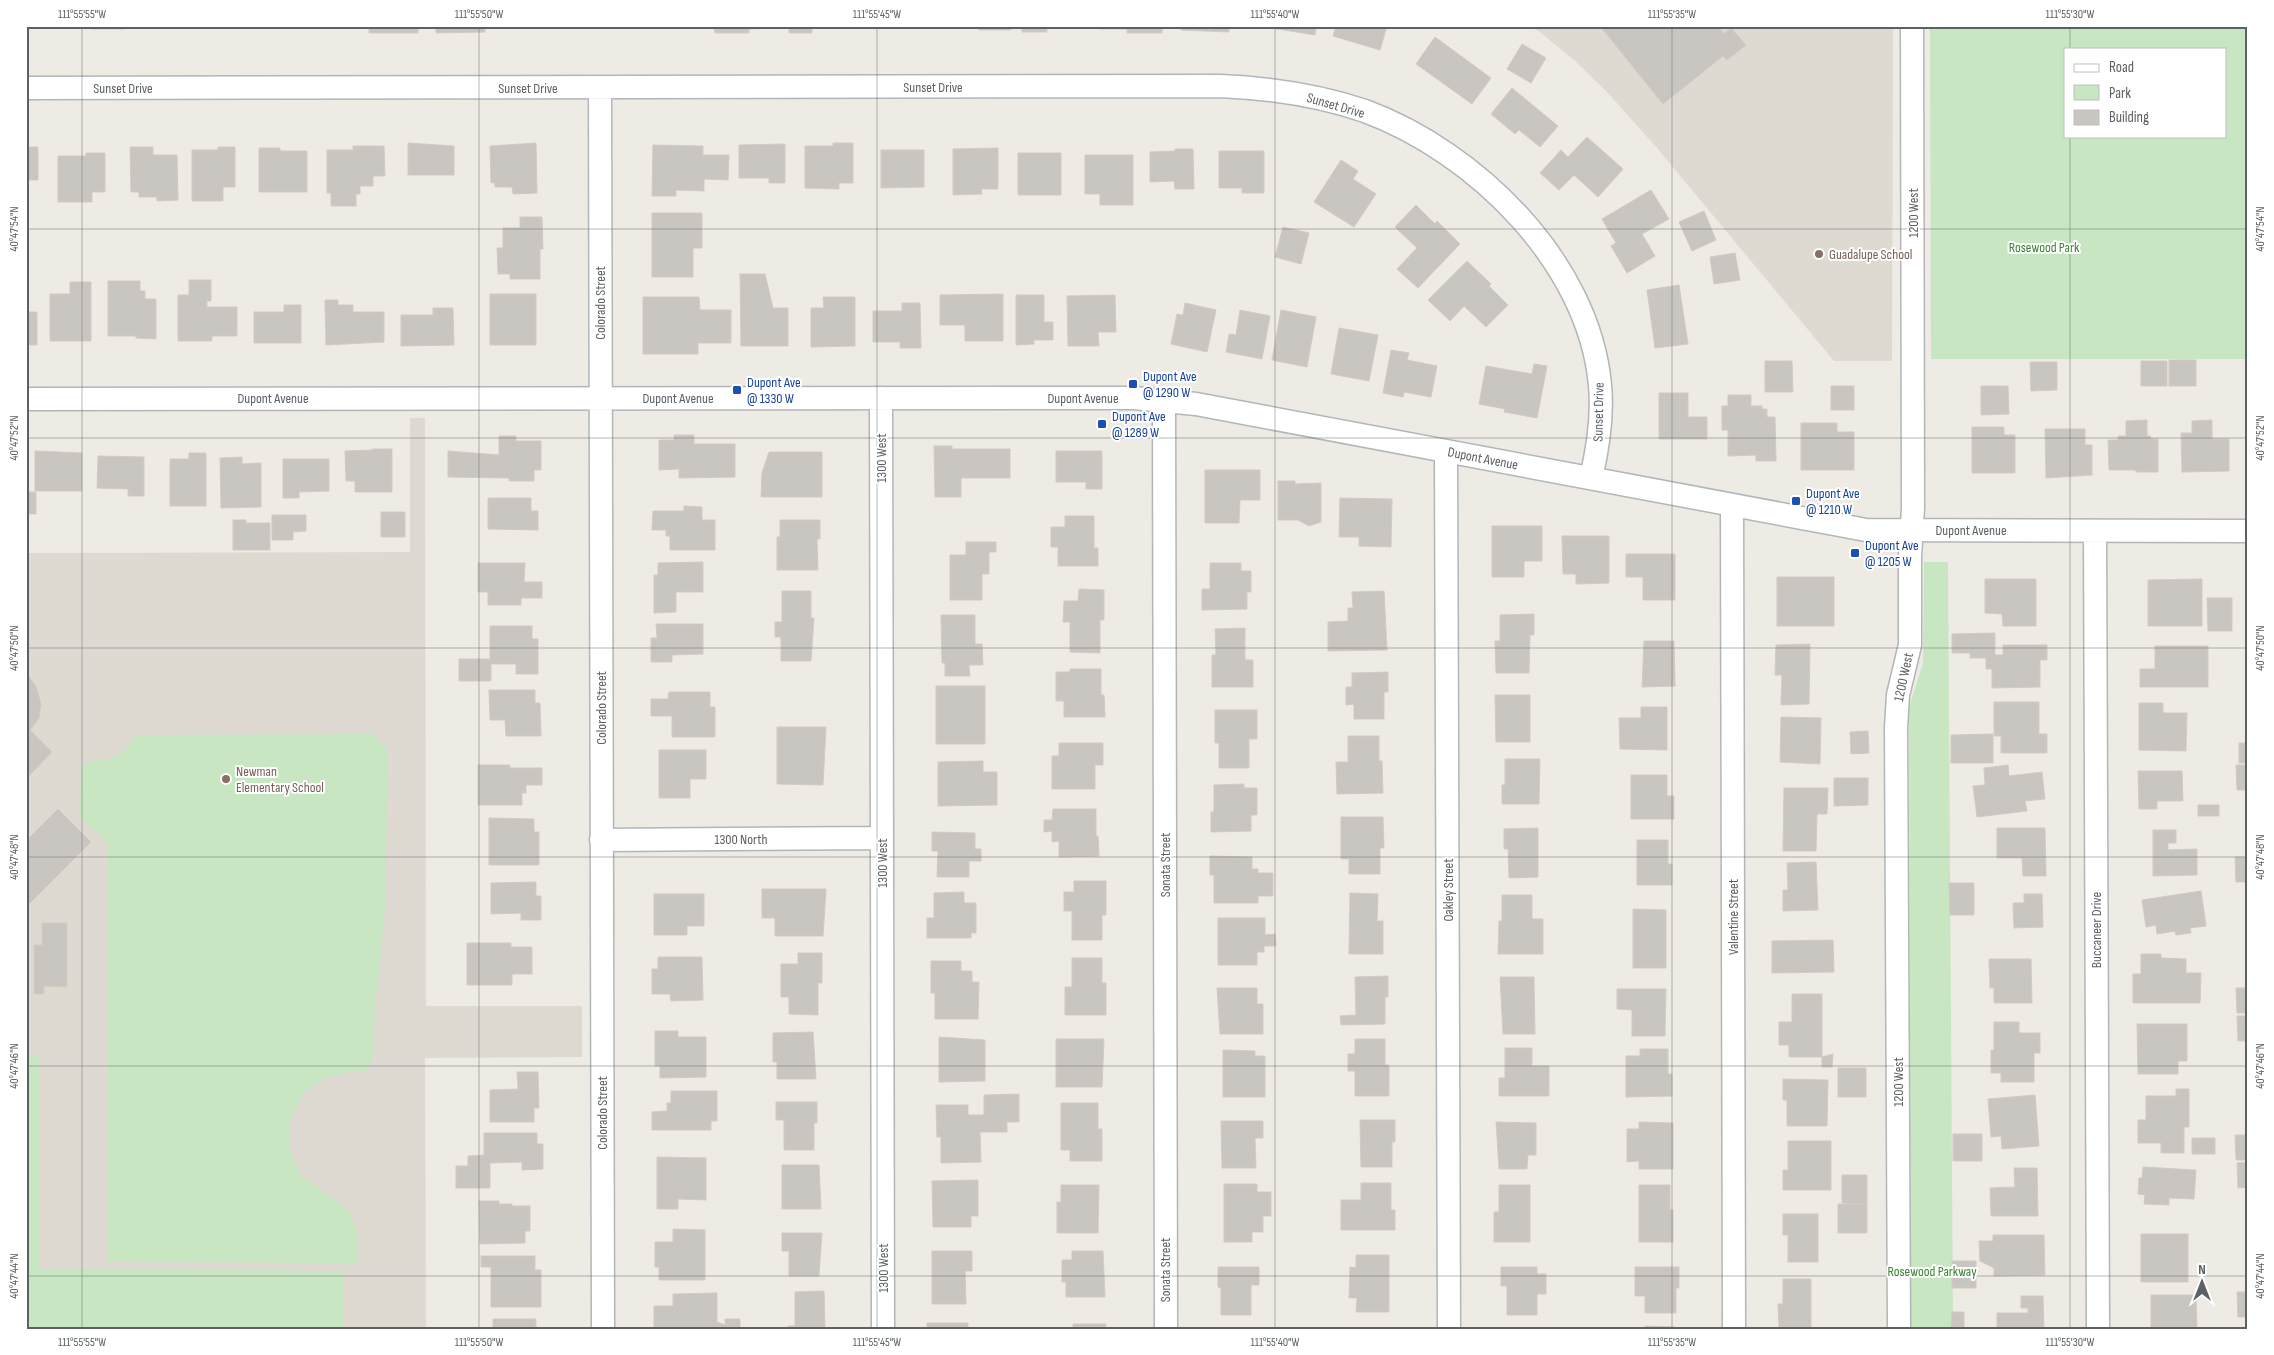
<svg xmlns="http://www.w3.org/2000/svg" width="2274" height="1355" viewBox="0 0 2274 1355" font-family="'Sofia Sans Condensed',sans-serif">
<style>
.education{fill:#dedad2}
.green{fill:#c7e6c1;fill-rule:evenodd}
.building{fill:#c9c5c0;stroke:#d3cbc2}
.lines{fill:none;stroke-linecap:round;stroke-linejoin:round}
.minor-casing{stroke:#b2b6b9;stroke-width:25}
.minor{stroke:#fff;stroke-width:22}
.ticks{fill:none;stroke:#5c6164;stroke-width:1;stroke-opacity:0.45}
.education-dot{fill:#8d6e63;stroke:#fff;stroke-width:2}
.transit-dot{fill:#1a4fb4;stroke:#fff;stroke-width:2}
.labels{text-anchor:middle;stroke-width:4;stroke-linejoin:round;paint-order:stroke}
.street-label{font-size:14px;fill:#5c6164;stroke:#fff}
.park-label{font-size:14px;fill:#3e8235;stroke:#fff}
.education-label{font-size:14px;fill:#785e54;stroke:#fff;text-anchor:start}
.transit-label{font-size:14px;fill:#164399;stroke:#fff;text-anchor:start}
.neatline{fill:none;stroke:#5c6164;stroke-width:2}
.ticks-label{font-size:12px;text-anchor:middle;fill:#5c6164}
</style>
<rect width="100%" height="100%" fill="#eeeae4"/>
<path class="education" d="M1530,26H1893L1892,361H1834L1657,148L1607,92L1574,60L1541,33Z
M410,418H425L426,1006H582V1057L425,1058L426,1329H26V553L410,552Z"/>
<path class="green" d="M1930,26H2248V359H1931ZM2065,49H2225V136H2065Z
M1924,562H1948L1953,1329H1911L1909,708L1923,663Z
M373,734L388,750L385,910L375,1006L373,1054L369,1068L361,1072H349L324,1078L304,1092L290,1120V1150L300,1174L348,1210L357,1231L358,1263L107,1262V842L80,817L81,768C97,755 100,764 114,757C123,753 130,742 136,735Z
M26,1056H39V1269L343,1271V1329H26Z"/>
<path class="building" d="M92,26H123V29H92Z
M369,26H418V33H369Z
M436,26H485V32L436,33Z
M645,26H694V28H645Z
M714,26H775V28L749,29V33H715Z
M789,26H812V33H789Z
M978,26H1011V30H979Z
M1022,26H1047V32H1022Z
M1100,26H1162V33H1127V29H1100Z
M1181,26H1229V32L1181,30Z
M1259,26H1316L1315,35Z
M1336,26H1387L1380,50L1333,36Z
M1600,26H1718L1724,34L1731,28L1746,45L1727,60L1723,56L1663,104Z
M1435,37L1491,78L1472,104L1416,64Z
M1522,44L1546,58L1531,83L1507,69Z
M1512,88L1558,126L1540,147L1519,130L1515,134L1491,114Z
M1587,137L1623,169L1598,197L1574,175L1559,190L1540,173L1561,150L1568,157Z
M408,143L454,146V175H408Z
M536,143L537,193L513,194L512,187H495V183H491L490,146Z
M833,143H853V183H839V189L805,188V146H833Z
M785,144V183H769V178H739V145Z
M653,145L703,146V155H729L728,180L704,179V191L676,190V196H652Z
M353,146H384L385,176H373V186H360V194H356V206H331V193H327V150H353Z
M26,147H38V180H26Z
M130,147H153V155H177L178,200L157,201V197H139V192H131Z
M218,147H235V187H223V201H192V150H218Z
M259,148H280V151H307V192H259Z
M998,148V189H981L982,194L953,195V149Z
M1175,149H1193L1194,189H1175L1174,181L1150,182V152L1175,151Z
M881,150H924V187L881,188Z
M1219,151H1264V193H1242V188H1219Z
M86,153H105V192H92V202H58V156H86Z
M1018,153H1061V195H1018Z
M1085,155H1133V205H1100V194H1085Z
M1341,160L1358,171L1353,179L1376,194L1354,227L1314,202Z
M1651,190L1669,219L1642,234L1655,256L1627,273L1611,246L1616,243L1602,219Z
M1416,205L1435,224L1437,221L1460,244L1418,288L1397,269L1417,248L1395,227Z
M1704,211L1716,240L1692,251L1679,222Z
M652,213H702V248H693V277H652Z
M520,217H542L543,249H540V279H510V274H498L497,248H503V228H520Z
M1283,227L1309,233L1301,264L1275,257Z
M1735,253L1740,280L1714,284L1710,257Z
M1467,261L1491,284L1489,286L1508,305L1486,327L1464,306L1450,321L1428,300Z
M740,274H765L773,308H788V346H741Z
M189,280H211V301H207V307H237V336H212V341H178V295H189Z
M108,281H140V291H145V299H156V339L136,338V336H108Z
M70,282H91V341H50V294H70Z
M1679,285L1688,344L1655,348L1647,290Z
M490,294H536V345H490Z
M1003,294V341H965V325H940V295Z
M1016,295H1044V322H1053V340H1034V344L1016,345Z
M1115,295L1116,332H1098L1099,346H1068L1067,296Z
M643,297H699L700,310H731V343H698V354H643Z
M823,297H855V346L811,347V308H824Z
M325,300H338V305H353V312H384V342L326,345Z
M902,303H920L921,348H900V342H873V311H902Z
M1185,303L1216,310L1207,352L1171,344L1177,314L1183,315Z
M284,305H301V343H254V312H284Z
M433,308H453L454,345L401,346V315H433Z
M1240,310L1270,316L1262,359L1226,352L1229,334L1236,335Z
M1281,310L1316,317L1307,367L1272,360Z
M26,312H37V345H26Z
M1339,328L1378,335L1369,381L1331,374Z
M1391,350L1409,353L1407,360L1437,366L1431,397L1404,392L1403,397L1383,393Z
M2169,360H2196V386H2169Z
M1765,361H1792L1793,392H1765Z
M2141,361H2167V386H2141Z
M2030,362H2057V390L2031,391Z
M1534,364L1547,366L1537,418L1504,412L1505,409L1479,404L1486,366L1532,374Z
M1831,386H1854V410H1831Z
M1981,386H2008L2009,414L1981,415Z
M1659,393H1688V417H1707V439H1659Z
M1728,395H1751V406H1762V409H1767V417H1775L1776,461H1756V455L1728,456V430H1722V406H1728Z
M2147,420V436H2150L2151,439H2158V472H2136V470H2109L2108,440H2118V436H2126V421Z
M2212,420V439H2229V471L2182,472L2181,433H2192V421Z
M1801,423H1837V432H1854V470H1801Z
M1972,427H2004V435H2015V473H1972Z
M2045,429H2085V445H2092V475L2046,478Z
M674,435H694V444H735V477L679,478V469L659,470V440H674Z
M499,436H516V441H541V470H534V481H509V478L448,477V451L499,455Z
M934,446H952V449H1010V478H961V497H935Z
M372,449H392V492H355V481H346L345,451L372,450Z
M35,451L82,453V491H35Z
M1056,451H1102V489H1086V482H1056Z
M769,452H822V497H761L762,473Z
M189,453H206V506H170V459H189Z
M98,456L144,457V496H128V489L97,488Z
M242,457V464L261,463V507L221,508L220,458Z
M283,459H329V491L299,492V498H283Z
M1205,470H1260V500H1240L1239,523H1205Z
M1278,481H1295V484L1321,483V522L1309,526L1298,520H1278Z
M26,492H36V514H26Z
M488,498H531V511H538V530L488,529Z
M1340,498L1392,499L1391,547L1359,546V537H1339Z
M684,506L702,507V520H715V550H670V536H666V530H652L653,511H684Z
M381,512H405V537H381Z
M272,515H306V531L293,532V540H272Z
M1065,516H1094V548H1098V566H1058V547H1051V527H1065Z
M233,520H246V523H270V550H233Z
M780,520H820V539H817L818,570H777V537H780Z
M1492,526H1542V561H1524V577H1492Z
M1562,536H1609V583L1576,584V574H1563Z
M966,542H996V552H989V574H982V600H950V555H966Z
M1626,554H1675V600H1643V577H1626Z
M703,562V592H676V612L654,613V575H658V563Z
M478,563H525L524,582H542V598H521V605H488V592H478Z
M1210,563H1241V571H1251V592H1247V609L1202,610V589H1210Z
M1777,577H1834V626H1777Z
M1985,579H2036V626H2003L2002,614L1985,613Z
M2202,579V626H2148V580Z
M1079,589L1104,590V620H1100V653L1070,652V622H1063L1064,601H1078Z
M782,591H811V618H814L811,661H781V637H775V622H782Z
M1384,591L1387,650L1328,651V622L1348,621V608H1353L1352,592Z
M2207,598H2232V631H2208Z
M1534,614V635H1530L1529,673H1496L1495,641H1500V615Z
M941,615H975V644H982L983,665H969L970,676H945V663H942Z
M656,624H703V654L672,655V662H651V638H657Z
M490,626H532V639H538V674H516V664H491V681H459V659H490Z
M1245,628V660H1253V687H1212V655H1216L1215,629Z
M1995,633V655H2003V645H2047V660H2040V687L1992,688V669H1986V658H1970V653H1952V634Z
M1644,641H1674L1675,686L1642,687Z
M1810,644L1809,704L1781,705L1782,675H1775L1776,645Z
M2155,646H2208V687H2140V669H2155Z
M1070,669H1101V695H1104L1105,717H1064V701H1056V672H1070Z
M1388,672V692H1384V719H1354V704L1346,705V687H1352V673Z
M26,673L36,686L41,704L39,718L30,730L52,752L26,779Z
M936,686H985V744H936Z
M489,690H535V703H540L541,736H506L505,720H490Z
M669,692H710V707H715V737H672V716H651V699H668Z
M1495,695H1530V742H1496Z
M1994,702H2039V734H2047V753H2001V736H1994Z
M2139,703H2163V713H2187L2186,751L2139,750Z
M1641,707H1667V750L1620,749L1619,718H1641Z
M1215,710H1257V739H1249V768H1219V743H1215Z
M1781,717L1821,718L1820,764L1780,762Z
M777,727H826L823,785L777,784Z
M1868,731L1869,753L1851,754L1850,732Z
M1993,734V763H1951V735Z
M1348,736H1379V761H1382L1383,793L1337,794L1336,762H1348Z
M1059,743H1103V765H1095V789H1052V756H1059Z
M2239,743H2248V763H2239Z
M659,750H706V779H690V798H659Z
M1505,759H1540L1539,804H1502V785H1505Z
M983,761V772H997V805L938,806V762Z
M478,765H510V768H542V785H526V793H522V805H478Z
M2008,765L2009,776L2042,772L2045,799L2025,801L2027,811L1977,817L1973,786L1985,785L1984,768Z
M2236,765H2248V790H2237Z
M2138,771H2182L2183,801H2157V809H2139Z
M1631,775H1667V796H1674V819H1631Z
M1834,778H1868V805L1834,806Z
M1244,784V788H1257V815H1251V831L1211,832V812H1214V785Z
M1784,788H1828L1827,814H1817L1816,851H1783Z
M2198,805H2219V816H2198Z
M58,809L91,842L26,907V841Z
M1053,809H1096V836H1098L1099,856L1059,857V841L1052,842V831L1044,832V820H1052Z
M1341,817H1383L1384,848H1380V874H1349V859H1341Z
M489,818L534,819V832H539V865H489Z
M1538,828V877L1509,878L1508,849H1504V829Z
M1997,828H2045L2046,876H2023L2022,858H1997Z
M2153,830H2176V843H2168V850L2197,849V875L2153,876Z
M932,832L975,833V849H981V861H969V877H937L938,851H932Z
M1637,840H1668V864H1672V885H1637Z
M1210,856L1252,857V869H1258V873H1273V896H1258V903H1214V875H1210Z
M2235,857H2248V882H2236Z
M1816,862L1818,910L1783,911V890H1788L1787,863Z
M1074,881H1106V915H1102V940H1072V911H1064V892H1074Z
M536,882V896H541V920H521V913L491,914V883Z
M1949,883H1974V915H1950Z
M762,889H826L823,936H775V918H762Z
M2201,891L2206,926L2190,928L2191,933L2176,935L2175,931L2157,934L2156,925L2146,927L2142,900Z
M964,892V903H976V933H971V938H927V918H934V893Z
M1350,893L1378,894L1377,921H1383V954H1349Z
M654,894H704V926H687V935H654Z
M2024,894H2042L2043,927L2014,928L2013,903H2024Z
M1502,895H1532V919H1543V954H1498L1499,921H1502Z
M1633,909L1666,910V968H1633Z
M1218,918H1265V935L1275,934L1276,946H1264V952H1257V965H1218Z
M42,923H67V987L44,986V994H34V945H42Z
M1833,940L1834,972L1772,973V941Z
M467,943H511V947H532V974H512V985H467Z
M798,953H822V983H818V1015L789,1014V997H781V964H798Z
M2141,954H2161V958L2186,959V973H2201L2200,1003H2133V974H2141Z
M658,957H702L703,1000L671,1001L670,994H652V969H658Z
M1072,958H1102V983H1106V1015H1065V987H1072Z
M1989,959H2031L2032,1003H1994V988H1990Z
M931,961H961V971H972V982H979L978,1019H935V993H931Z
M1388,976V997H1385V1024L1341,1025L1340,1016L1356,1015L1355,977Z
M1500,977H1534L1535,1034H1503Z
M1217,988H1257V1004H1263V1034H1220Z
M2236,988H2248V1013H2237Z
M1617,989H1666L1665,1036H1632V1010L1617,1009Z
M1792,994H1822V1057H1789V1045H1779V1022H1792Z
M2237,1016H2248V1041H2238Z
M1994,1022H2019V1033H2040V1053H2034V1082H2001V1073H1991V1050H1994Z
M2137,1024H2187V1061H2178V1074H2138Z
M655,1031H678V1037H706V1077L660,1078V1066H655Z
M813,1032L816,1079H777V1062H773V1033Z
M939,1037L985,1040V1081L939,1082Z
M1056,1039H1104L1102,1087H1056Z
M1355,1039H1385V1065H1389V1096H1355V1071H1348V1054H1355Z
M1505,1048H1532V1066H1549V1096H1499V1078H1505Z
M1640,1049H1668V1074H1672V1096L1626,1097V1056H1640Z
M1223,1050L1255,1051V1056H1265V1097H1223Z
M1833,1054L1832,1067H1822V1057Z
M1838,1068H1866V1097H1838Z
M517,1072H538L539,1108H534V1122H490V1090L518,1089Z
M1783,1079L1828,1080L1827,1126H1787V1100H1783Z
M2176,1089H2189V1127H2184V1153H2161V1143H2138V1120H2146V1096H2176Z
M671,1091H717V1121H711V1130H652V1112L667,1111V1103H671Z
M1019,1094V1122H1007V1132H980L981,1162L941,1163V1137H937L936,1105H968V1115H984V1095Z
M2035,1095L2039,1146L2002,1149L2001,1136L1991,1137L1988,1099Z
M776,1102H817V1123H814V1150H784V1120H776Z
M1061,1103H1098V1129H1102V1161H1070V1150H1061Z
M1360,1120H1395V1142H1392V1167H1361Z
M1221,1121H1263V1138H1255L1256,1168H1222Z
M1496,1122L1536,1123V1155H1528L1527,1169H1499Z
M1639,1122L1673,1123V1169H1639V1161L1627,1162V1129H1639Z
M484,1133H537V1144H543V1169L522,1170V1162L490,1163V1188H456V1166H468V1156L484,1155Z
M1953,1134H1982V1161H1953Z
M2235,1135H2248V1160H2236Z
M2192,1138H2215V1154H2192Z
M1788,1141H1831V1190H1783V1170H1788Z
M657,1157L706,1158V1200L678,1199V1209H657Z
M2248,1162V1187L2238,1188L2237,1163Z
M782,1165H819L821,1209H782Z
M2143,1167L2196,1170L2194,1199L2169,1198V1205L2144,1204L2145,1195L2138,1194L2139,1178H2142Z
M2014,1168H2037L2038,1216H1991L1990,1188L2015,1187Z
M1842,1175H1867V1204L1842,1203Z
M978,1180V1216H971V1227H933L932,1181Z
M1361,1183H1391V1210H1395V1230H1341V1200H1361Z
M1224,1184H1257V1192H1271V1216H1263V1232H1252V1242H1224Z
M1061,1185H1099L1098,1233H1057V1202H1061Z
M1499,1185H1530V1242H1494V1212H1499Z
M1639,1185H1670V1210H1673V1242H1639Z
M479,1201H499V1204H512V1206H530V1231H525V1243L480,1244Z
M1838,1204H1867V1233H1838Z
M1783,1214H1818V1262H1788V1235H1783Z
M673,1229L705,1230V1280H659V1267H655V1242H673Z
M782,1233H822L819,1276H789V1251H782Z
M2141,1234H2188V1282H2141Z
M1993,1235H2044L2045,1275L1994,1276V1268L1980,1261L1979,1241H1993Z
M932,1251H972V1271H965L966,1304H932Z
M1072,1251H1103L1105,1297H1066V1282H1062V1260H1072Z
M1356,1255H1389V1312H1356L1357,1298H1349L1350,1267L1356,1268Z
M481,1256H535V1270H541V1307H491V1267H481Z
M1952,1261H1976V1288H1952Z
M1218,1267H1259V1285H1251V1315H1221V1288L1218,1287Z
M1501,1267H1537V1274H1546V1294H1537V1315H1507V1286H1501Z
M1635,1267H1679V1288H1676V1313H1645V1296H1635Z
M1783,1279H1811V1329H1779L1778,1304H1783Z
M824,1291L825,1329H788V1326H795V1292Z
M2237,1292H2248V1317H2238Z
M717,1293V1322L725,1325V1319H740V1329H654V1306H673V1294Z
M2151,1295H2196L2197,1329H2151Z
M2021,1296H2043L2044,1329H1997V1313H2028V1308H2021Z
M1952,1312H1964V1329H1951Z
M493,1319H536V1329H493Z
M927,1323H968V1329H927Z
M1073,1324H1106V1329H1073Z
M1645,1326L1675,1327V1329H1645Z"/>
<g class="lines">
<g class="minor-casing">
<path id="minor" d="M26,88L1220,86C1269,88 1318,95 1365,111C1476,152 1589,263 1600,385C1603,416 1598,448 1591,478
M600,88L603,1329
M881,398L883,1329
M26,399L1134,398L1196,404L1866,530L2248,531
M1164,400L1166,1329
M1446,451L1449,1329
M1732,505L1734,1329
M2095,531L2098,1329
M601,840L882,838
M1899,1329L1896,728L1898,695L1910,645V557L1913,508L1912,26"/>
</g>
<use href="#minor" class="minor"/>
</g>
<path class="ticks" d="M82,26V1329M479,26V1329M877,26V1329M1275,26V1329M1672,26V1329M2070,26V49M2070,136V1329M26,229H2248M26,438H2248M26,648H2248M26,857H2248M26,1066H2248M26,1276H2248"/>
<g class="education-dot">
<circle cx="1819" cy="254" r="5"/>
<circle cx="226" cy="779" r="5"/>
</g>
<g class="transit-dot">
<rect x="1128" y="379" width="10" height="10" rx="2.5"/>
<rect x="732" y="385" width="10" height="10" rx="2.5"/>
<rect x="1097" y="419" width="10" height="10" rx="2.5"/>
<rect x="1791" y="496" width="10" height="10" rx="2.5"/>
<rect x="1850" y="548" width="10" height="10" rx="2.5"/>
</g>
<g class="labels">
<g class="street-label">
<text x="933" y="92">Sunset Drive</text>
<text x="123" y="93">Sunset Drive</text>
<text x="528" y="93">Sunset Drive</text>
<text transform="translate(1336 105) rotate(16)" y="5">Sunset Drive</text>
<text transform="translate(1913 213) rotate(-90)" y="5">1200 West</text>
<text transform="translate(600 303) rotate(-90)" y="5">Colorado Street</text>
<text x="273" y="403">Dupont Avenue</text>
<text x="678" y="403">Dupont Avenue</text>
<text x="1083" y="403">Dupont Avenue</text>
<text transform="translate(1598 412) rotate(-89)" y="5">Sunset Drive</text>
<text transform="translate(881 458) rotate(-90)" y="5">1300 West</text>
<text transform="translate(1483 458) rotate(11)" y="5">Dupont Avenue</text>
<text x="1971" y="535">Dupont Avenue</text>
<text transform="translate(1903 677) rotate(-78)" y="5">1200 West</text>
<text transform="translate(601 708) rotate(-90)" y="5">Colorado Street</text>
<text x="741" y="844">1300 North</text>
<text transform="translate(882 863) rotate(-90)" y="5">1300 West</text>
<text transform="translate(1165 865) rotate(-90)" y="5">Sonata Street</text>
<text transform="translate(1448 890) rotate(-90)" y="5">Oakley Street</text>
<text transform="translate(1733 917) rotate(-90)" y="5">Valentine Street</text>
<text transform="translate(2096 930) rotate(-90)" y="5">Buccaneer Drive</text>
<text transform="translate(1898 1082) rotate(-90)" y="5">1200 West</text>
<text transform="translate(602 1113) rotate(-90)" y="5">Colorado Street</text>
<text transform="translate(883 1268) rotate(-90)" y="5">1300 West</text>
<text transform="translate(1165 1270) rotate(-90)" y="5">Sonata Street</text>
</g>
<g class="park-label">
<text x="2044" y="252">Rosewood Park</text>
<text x="1932" y="1276">Rosewood Parkway</text>
</g>
<g class="education-label">
<text x="1829" y="259">Guadalupe School</text>
<text x="236" y="776">Newman<tspan x="236" dy="16">Elementary School</tspan></text>
</g>
<g class="transit-label">
<text x="1143" y="381">Dupont Ave<tspan x="1143" dy="16">@ 1290 W</tspan></text>
<text x="747" y="387">Dupont Ave<tspan x="747" dy="16">@ 1330 W</tspan></text>
<text x="1112" y="421">Dupont Ave<tspan x="1112" dy="16">@ 1289 W</tspan></text>
<text x="1806" y="498">Dupont Ave<tspan x="1806" dy="16">@ 1210 W</tspan></text>
<text x="1865" y="550">Dupont Ave<tspan x="1865" dy="16">@ 1205 W</tspan></text>
</g>
</g>
<rect width="2274" height="1355" fill="none" stroke="#ffffff" stroke-width="55"/>
<rect x="2064" y="48" width="162" height="90" fill="#ffffff" stroke="#bec0c1"/>
<rect x="2074" y="64" width="25" height="8" fill="#ffffff" stroke="#bec0c1"/>
<text x="2109" y="72" font-size="15" fill="#5c6164">Road</text>
<rect x="2074" y="85" width="25" height="15" fill="#c7e6c1" stroke="#bec0c1"/>
<text x="2109" y="98" font-size="15" fill="#5c6164">Park</text>
<rect x="2074" y="110" width="25" height="15" fill="#c9c5c0" stroke="#bec0c1"/>
<text x="2109" y="122" font-size="15" fill="#5c6164">Building</text>
<g transform="translate(2202 1282)" stroke="#ffffff" stroke-width="4" paint-order="stroke">
<path d="M0-4L9 19L0 12L-9 19Z" fill="#5c6164"/>
<text y="-8" font-size="14" font-weight="bold" text-anchor="middle" fill="#5c6164">N</text>
</g>
<rect x="28" y="28" width="2218" height="1300" class="neatline"/>
<g class="ticks-label">
<text x="82" y="18">111°55'55"W</text>
<text x="479" y="18">111°55'50"W</text>
<text x="877" y="18">111°55'45"W</text>
<text x="1275" y="18">111°55'40"W</text>
<text x="1672" y="18">111°55'35"W</text>
<text x="2070" y="18">111°55'30"W</text>
<text transform="translate(14 229) rotate(-90)" y="4">40°47'54"N</text>
<text transform="translate(2260 229) rotate(-90)" y="4">40°47'54"N</text>
<text transform="translate(14 438) rotate(-90)" y="4">40°47'52"N</text>
<text transform="translate(2260 438) rotate(-90)" y="4">40°47'52"N</text>
<text transform="translate(14 648) rotate(-90)" y="4">40°47'50"N</text>
<text transform="translate(2260 648) rotate(-90)" y="4">40°47'50"N</text>
<text transform="translate(14 857) rotate(-90)" y="4">40°47'48"N</text>
<text transform="translate(2260 857) rotate(-90)" y="4">40°47'48"N</text>
<text transform="translate(14 1066) rotate(-90)" y="4">40°47'46"N</text>
<text transform="translate(2260 1066) rotate(-90)" y="4">40°47'46"N</text>
<text transform="translate(14 1276) rotate(-90)" y="4">40°47'44"N</text>
<text transform="translate(2260 1276) rotate(-90)" y="4">40°47'44"N</text>
<text x="82" y="1346">111°55'55"W</text>
<text x="479" y="1346">111°55'50"W</text>
<text x="877" y="1346">111°55'45"W</text>
<text x="1275" y="1346">111°55'40"W</text>
<text x="1672" y="1346">111°55'35"W</text>
<text x="2070" y="1346">111°55'30"W</text>
</g>
</svg>
